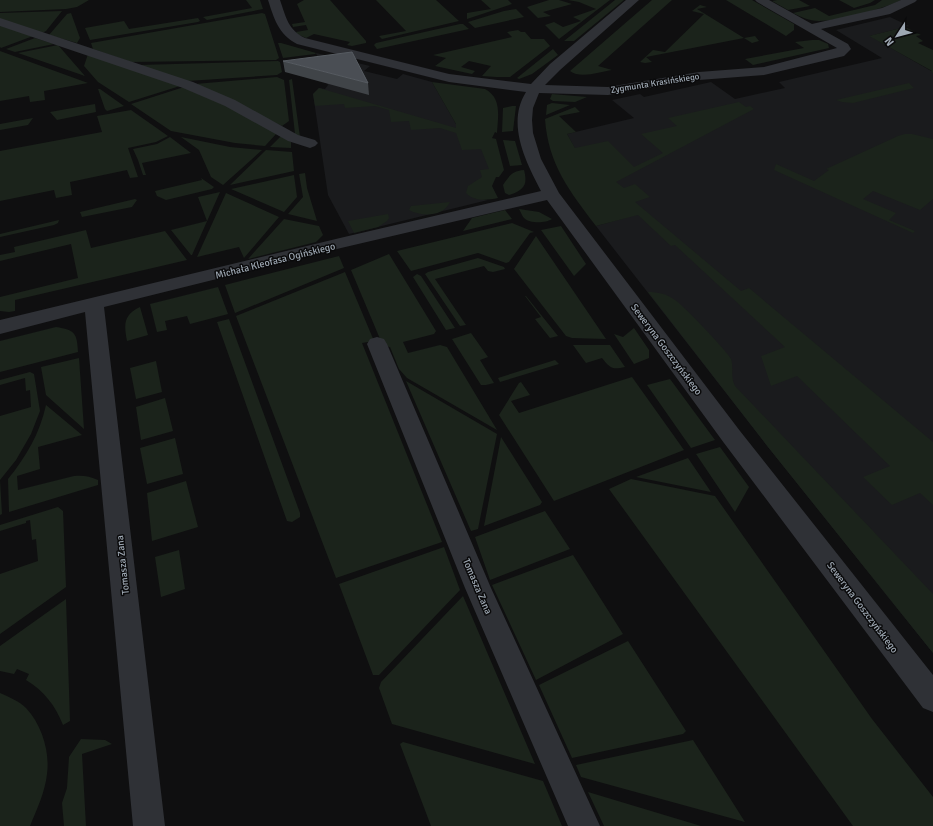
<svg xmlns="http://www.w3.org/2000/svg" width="933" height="826" viewBox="0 0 933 826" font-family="Signika,sans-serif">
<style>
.built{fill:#1a1b1d}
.green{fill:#1b231b}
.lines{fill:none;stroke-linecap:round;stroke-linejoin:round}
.minor{fill:#2f3136;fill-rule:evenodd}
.wall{fill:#404448}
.building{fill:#4a4e54;stroke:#575c62}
.labels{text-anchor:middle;stroke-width:3;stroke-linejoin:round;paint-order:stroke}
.far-street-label{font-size:9px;fill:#9ea8b3;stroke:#0a0a0b}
.street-label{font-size:10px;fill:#9ea8b3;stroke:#0a0a0b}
</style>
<rect width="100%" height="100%" fill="#0f0f10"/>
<path class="built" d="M890,17L909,26L870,36L933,72V653L768,447L596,226L642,213L578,154L567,134L634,118L612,100L640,94L644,97L711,82L735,99L785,88L779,82L882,58L836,30Z
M316,53L370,66L364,71L397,79L403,74L432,82L456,124L478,137L494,177L474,198L488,200L349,234L328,195L313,94L319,88L325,89L328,85Z"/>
<path class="green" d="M0,0H89L77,7L66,9L0,12Z
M246,0H260L263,9L207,20L203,17L252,8Z
M304,0H330L366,41V43L352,46L347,45L350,42L314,34L306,38L297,34L296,32L308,30L306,25L293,27L292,24L305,22L297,4Z
M376,0H436L459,21L382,39L379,36L406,31Z
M481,0H508L512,4L467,19V13L491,9Z
M549,0H559L572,4L543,12L551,16L538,18L527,7Z
M568,0H610L559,39L545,25L554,22L563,27L581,21L573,17L596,9L579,2Z
M615,0H624L574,41H564Z
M652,0H672L598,66L612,70C600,72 580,79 570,71Z
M726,0H752L794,24V30L786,36Z
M777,0H799L810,6L788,10L772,1Z
M839,0H875L870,3L854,8Z
M882,0H901C884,9 838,21 819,21C809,21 801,17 793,13L815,8L829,16L875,5Z
M700,5L707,7L697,9L744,38L755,36L759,41L752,43L744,38L646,57L652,62L645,63L640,62L653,50L665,52L704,14L692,11Z
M516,9L524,17L475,28L468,22L504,11Z
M62,11L46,31L42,33L0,19V13Z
M71,13L80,38L77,43L49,35L67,14Z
M262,13L265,14L279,58L276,60L131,62L93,49L91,43Z
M198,18L200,21L198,22L90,40L85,28L124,21L129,29Z
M460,24H463L469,29L377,49L374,45L376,43Z
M0,25L33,36L1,48L0,47Z
M905,27L921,35L916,36L923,41L918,43L933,50V73L931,72L932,71L869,36Z
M518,30L521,32H525L531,39H544L550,46L510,77H496L482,76L491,66L469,61L461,67L475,71L472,74L435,66L446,58L433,55L512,37L507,32Z
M35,38L54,44L15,52L6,49Z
M812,40H819L828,44L829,48L753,65L745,59L804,48L795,42Z
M278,43H281L316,53L315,54L283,58Z
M58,45L85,76L18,53Z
M553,49L558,55L532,74L519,79L517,78Z
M0,51L88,83L44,91L45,100L30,102L29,96L0,101Z
M88,54L180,86L129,102L98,82L84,66Z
M278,61L280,62L282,72L277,75L187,81L139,65Z
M277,77L284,80L289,121L282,126L195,84Z
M292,79L300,137L295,134L289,80Z
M432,82L485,89C502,98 498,116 497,133L495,132L492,138L496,139L504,170L499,177H496L492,186L498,198C487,200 475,202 466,193L468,186L482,177L480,170L489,169L481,149L462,150L456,133L440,128L411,130L409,121L391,122L389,110L375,106L345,108L344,104L315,106L313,94L319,88L456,128V124Z
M909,83L914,88L853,103L842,102L836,100Z
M184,87L210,97L277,133L265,146L235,143L171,131L131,104Z
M98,89H100L124,106L107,111L105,109Z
M552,94L587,97L575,102L553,101L550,99Z
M739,102L746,107L750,106L754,109L616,182L624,188L635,184L650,197L635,202L741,291L749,288L933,442V505L920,493L892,505L863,477L890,466L797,376L771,386L761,356L785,347L675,245L671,246L638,215L596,226C570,192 548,164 545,119L575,107L580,112L559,116L576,132L567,134L575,148L608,141L634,167L663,153L641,134L677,126L668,118Z
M552,103L570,105L546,115L547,105Z
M95,104L96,112L57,120L50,112Z
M512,106H516L513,131L502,132L503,108Z
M131,110L168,136L156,142L128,148L138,177L130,178L127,170L70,182L72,195L56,198L54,190L0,201V151L102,132L97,116Z
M33,118L28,125L0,130V124Z
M905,134H912L933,139V199L920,210L873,191L863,199L896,213L889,220L915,231L913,233L774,170L776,164L814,181L829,170L826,169L898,136Z
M281,136L291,142V148L270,147Z
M170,137L191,153L142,163L146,175H143L138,160L133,149L157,144Z
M181,137L230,147L262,150L223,185L211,177L199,150Z
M503,140L515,141L522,165L510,166Z
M266,150L292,152L294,171L230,185Z
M524,170C528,185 524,190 509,195L505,193L503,185C509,176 512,171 524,170Z
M305,173L307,188L317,221L288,214L303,197L299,174Z
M294,175L297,197L284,212L231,189Z
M201,178L214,187L212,189L166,200L157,196L155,191L202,180Z
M220,192L192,255H191L171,230L207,221L198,197Z
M226,193L279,217L244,258L239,247L197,257Z
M135,199L137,200L132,207L82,217L80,212Z
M450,202C443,217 422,217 409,210L411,206Z
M519,209L539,212L552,219C546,223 530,224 524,218C522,216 521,212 519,209Z
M505,210L512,219L463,231L472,218Z
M388,214L389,218L387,221L378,227L354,233L348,221Z
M284,219L319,226L323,235L316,242L248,259Z
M59,220L58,223L54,225L0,237V234Z
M512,223L534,232L530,233L509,262L506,263L478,253L411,271L397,251Z
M561,226L586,264L574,276L541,230Z
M86,230L91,248L165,231L187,260L15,300V311L9,312L0,311V297L78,278L71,244L0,261V255L15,252L14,247Z
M536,236L606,339L572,338L566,336L514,269Z
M389,254L436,331L434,334L403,342L408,353L440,345L447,347L497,430L407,378L399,369L390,347L383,346L351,270Z
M339,256L344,268L235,313L225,285Z
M478,258L504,267L505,269L493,272L488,271L484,266L435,279L466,325L460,326L425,274L428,272Z
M345,272L374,341L362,343L442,542L336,578L236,316Z
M417,274L421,276L455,328L446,330L413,277Z
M218,287L228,314L190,324L187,316L165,321L167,330L157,332L150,304Z
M648,292C658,292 667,294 675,300C682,304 729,353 731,359C734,368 730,376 735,386L933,594V653L768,447Z
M525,296H526L558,336L550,338L535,319L541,317Z
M140,307L148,335L127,341C124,325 123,315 140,307Z
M229,319L300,513V517L292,522L287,521L217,322Z
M56,327C75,330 77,333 78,352L0,372V341Z
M634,328L649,350V358L634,364L614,334L623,337Z
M471,333L488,357L480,360L494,383L486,385H481L452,339Z
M573,345H610L625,367C612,370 610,368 602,358L586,363Z
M79,358L84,429L46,395L41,367Z
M555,360L559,364L500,382L498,378Z
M156,361L162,392L136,399L130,368Z
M30,372L34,374L40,411L31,434L16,460L0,480L2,514L0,515V416L31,407L30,390L26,391L25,378L0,385V380Z
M632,377L684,450L554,501L499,415L519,383L521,382L530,395L511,401L519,413Z
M670,379L715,440L691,448L647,385Z
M406,381L497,434L478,529L471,531Z
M165,398L173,431L141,440L136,407Z
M46,405L82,435L38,447L40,469L17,476L18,490L74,476C82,475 90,476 98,480V485L9,512L8,479C26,457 40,433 46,405Z
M501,437L542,502L540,505L484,526Z
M175,438L183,474L147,484L140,448Z
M720,447L749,487L735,512L696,454Z
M688,458L711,492L636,477Z
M631,479L715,496L872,719L933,797V826H853L609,489Z
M186,481L198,527L152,541L147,493Z
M58,507L63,511L66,587L0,634V574L38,561L36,539L32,540L30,520L26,521V523L0,531V525Z
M545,511L570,549L490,580L475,537Z
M444,547L460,590L379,675H373L339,584Z
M179,550L185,589L161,597L155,557Z
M573,555L623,634L536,680L492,585Z
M463,596L535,764L392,724L379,688L381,682Z
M66,599L70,721L63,725C55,705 44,691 26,680L29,674L17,669L14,674L0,671V646Z
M628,641L686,731L683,734L572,758L539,685Z
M0,693C9,697 19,701 26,708C42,725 50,752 47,774C45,792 37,809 30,826H0Z
M81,739L105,740L112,744L82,754L86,826H64L62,803L67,788L69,757Z
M693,740L745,822L581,777L576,765Z
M403,742L543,781L562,826H431L400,744Z
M588,792L701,826H604Z"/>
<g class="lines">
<path class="minor" d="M268,0H280C286,17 288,30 305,38L449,74L531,84L550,64L626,0H639L560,70L545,85L608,87L699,72L764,67L837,48L757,2L755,0H769L812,24L882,8L901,0H917L915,2L890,14L821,29L848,44L851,49L844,56L764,75L699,80L608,95L539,93L533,108L532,120L533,133L541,159L559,193L740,431L933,675V712L923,708L724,443L547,200L341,248L104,307L165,826H133L85,312L0,334V320L340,238L541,191C526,162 506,124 526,92L449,82L297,44C278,34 274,18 268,0Z
M0,18L193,82L235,100L298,135L315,140L318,143L315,146L310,148L288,141L225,106L183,88L0,26Z
M377,337L384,339L387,344L491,588L600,826H568L465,588L367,344L370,339Z"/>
</g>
<path class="wall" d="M283,61L368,83L369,95L285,72Z"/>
<path class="building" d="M352,52L368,83L283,61Z"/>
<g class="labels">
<g class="far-street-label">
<text transform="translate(655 83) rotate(-9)" y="3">Zygmunta Krasińskiego</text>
</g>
<g class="street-label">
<text transform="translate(275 260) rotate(-14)" y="4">Michała Kleofasa Ogińskiego</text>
<text transform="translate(667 349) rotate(53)" y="4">Seweryna Goszczyńskiego</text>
<text transform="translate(122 565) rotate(-96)" y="4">Tomasza Zana</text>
<text transform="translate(478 586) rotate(67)" y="4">Tomasza Zana</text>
<text transform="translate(863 607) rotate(53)" y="4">Seweryna Goszczyńskiego</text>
</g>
</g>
<g transform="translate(897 36) rotate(234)" stroke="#0a0a0b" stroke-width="3" paint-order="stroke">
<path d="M0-3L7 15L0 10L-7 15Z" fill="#9ea8b3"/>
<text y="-6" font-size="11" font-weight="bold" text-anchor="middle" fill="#9ea8b3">N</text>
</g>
</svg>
